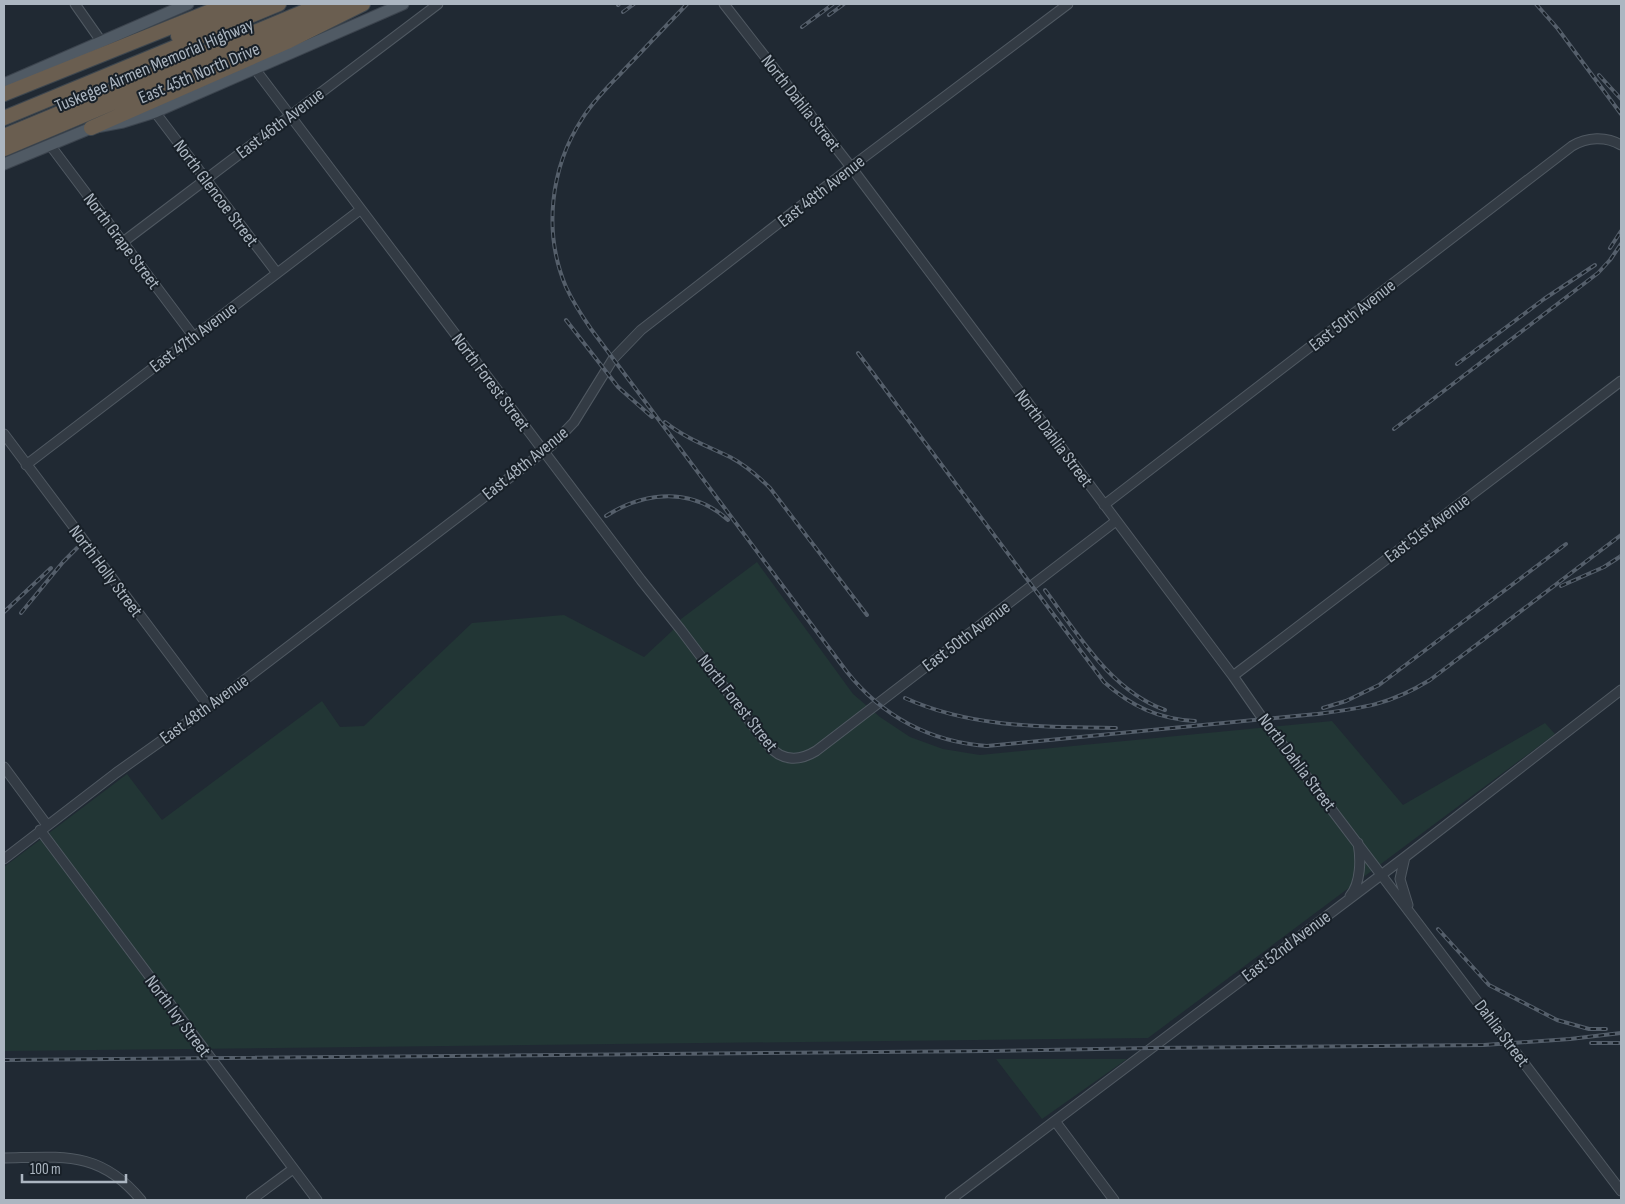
<svg xmlns="http://www.w3.org/2000/svg" width="1625" height="1204" viewBox="0 0 1625 1204" font-family="'Sofia Sans Condensed',sans-serif">
<style>
.green{fill:#223635}
.lines{fill:none;stroke-linecap:round;stroke-linejoin:round}
.minor-casing{stroke:#505962;stroke-width:11}
.major-casing{stroke:#3c444e;stroke-width:13}
.highway-casing{stroke:#3d464e;stroke-width:16}
.minor{stroke:#333b44;stroke-width:9}
.major{stroke:#505a64;stroke-width:11}
.highway{stroke:#6a5e50;stroke-width:14}
.rail-casing{stroke:#555f6b;stroke-width:4}
.rail{stroke:#182028;stroke-width:2;stroke-dasharray:5.5;stroke-linecap:butt}
.labels{text-anchor:middle;stroke-width:4;stroke-linejoin:round;paint-order:stroke}
.street-label{font-size:18px;fill:#acb6c1;stroke:#182028}
</style>
<rect width="100%" height="100%" fill="#202933"/>
<path class="green" d="M757,562L853,694L880,717L910,737L943,749L980,755L1332,721L1403,805L1545,723L1555,734L1148,1038L4,1051V867L127,774L162,820L322,701L340,727L364,726L472,623L564,615L644,657L672,631L681,619Z
M996,1059H1127L1042,1119Z"/>
<g class="lines">
<g class="minor-casing">
<path id="minor" d="M75,4L101,41
M724,4L851,167L1233,676L1263,719L1621,1191
M255,69L641,580L681,630L767,744C781,761 798,762 816,751L1116,521
M155,112L277,273
M50,145L194,337
M123,242L438,4
M4,434L209,707
M26,465L360,210
M1104,505L1572,146C1587,137 1606,136 1621,145
M1233,676L1621,381
M4,767L47,825
M40,830L317,1200
M1405,857L1400,879L1408,905
M4,859L116,773L209,707L551,446L574,422L613,359L641,330L851,167L1068,4
M1350,896C1361,883 1361,859 1358,843
M1055,1121L1114,1200
M4,1158C62,1157 100,1150 141,1200
M251,1200L293,1169
M950,1200L1405,857L1621,690"/>
</g>
<g class="major-casing">
<path id="major" d="M4,84L188,4
M4,164L91,128L123,122L155,112L403,4"/>
</g>
<g class="highway-casing">
<path id="highway" d="M178,36L253,4
M4,94L228,4
M4,118L279,4
M91,128L289,41L363,4
M4,136L322,4
M4,149L347,4"/>
</g>
<use href="#minor" class="minor"/>
<use href="#major" class="major"/>
<use href="#highway" class="highway"/>
<g class="rail-casing">
<path id="rail" d="M687,4C666,26 645,48 624,70C609,86 593,101 582,119C550,168 543,233 566,287C573,302 582,316 591,329L847,672C882,716 930,742 987,746L1317,714C1363,708 1389,705 1430,680L1621,535
M1536,4L1558,29L1621,114
M618,5L619,4
M623,12L634,4
M829,15L844,4
M802,27L833,4
M1599,75L1621,99
M1610,248L1621,231
M566,320L618,387L652,417
M858,353L1104,682C1131,706 1158,719 1195,721
M1457,364L1544,299L1595,265
M665,422C685,438 707,446 730,457C745,465 758,476 770,488L867,615
M1394,429L1598,273L1610,260L1621,244
M606,516C645,491 692,487 728,520
M1561,586L1604,567L1621,556
M1045,590C1078,634 1110,690 1165,710
M4,612L51,568
M21,613L63,562L77,548
M905,698C971,728 1044,727 1116,728
M1323,708L1346,701L1379,685L1566,544
M1438,929L1489,985L1557,1020L1589,1029H1606
M1591,1043H1621
M4,1060L990,1051L1151,1048L1484,1045L1570,1039L1621,1033"/>
</g>
<use href="#rail" class="rail"/>
</g>
<g class="labels">
<g class="street-label">
<text transform="translate(154 65) rotate(-23)" y="6">Tuskegee Airmen Memorial Highway</text>
<text transform="translate(199 73) rotate(-23)" y="6">East 45th North Drive</text>
<text transform="translate(801 103) rotate(52)" y="6">North Dahlia Street</text>
<text transform="translate(280 123) rotate(-37)" y="6">East 46th Avenue</text>
<text transform="translate(821 191) rotate(-38)" y="6">East 48th Avenue</text>
<text transform="translate(216 193) rotate(53)" y="6">North Glencoe Street</text>
<text transform="translate(122 241) rotate(53)" y="6">North Grape Street</text>
<text transform="translate(1352 315) rotate(-38)" y="6">East 50th Avenue</text>
<text transform="translate(193 337) rotate(-37)" y="6">East 47th Avenue</text>
<text transform="translate(491 382) rotate(53)" y="6">North Forest Street</text>
<text transform="translate(1054 438) rotate(53)" y="6">North Dahlia Street</text>
<text transform="translate(525 463) rotate(-39)" y="6">East 48th Avenue</text>
<text transform="translate(1427 528) rotate(-37)" y="6">East 51st Avenue</text>
<text transform="translate(106 571) rotate(53)" y="6">North Holly Street</text>
<text transform="translate(966 636) rotate(-37)" y="6">East 50th Avenue</text>
<text transform="translate(738 703) rotate(52)" y="6">North Forest Street</text>
<text transform="translate(204 709) rotate(-36)" y="6">East 48th Avenue</text>
<text transform="translate(1297 762) rotate(53)" y="6">North Dahlia Street</text>
<text transform="translate(1286 946) rotate(-37)" y="6">East 52nd Avenue</text>
<text transform="translate(178 1016) rotate(53)" y="6">North Ivy Street</text>
<text transform="translate(1502 1033) rotate(53)" y="6">Dahlia Street</text>
</g>
</g>
<rect width="1625" height="1204" fill="none" stroke="#acb6c1" stroke-width="10"/>
<path d="M22 1174v8h104v-8" fill="none" stroke="#acb6c1" stroke-width="2.5"/>
<text x="30" y="1174" font-size="15" fill="#acb6c1" stroke="#182028" stroke-width="4" paint-order="stroke">100 m</text>
</svg>
